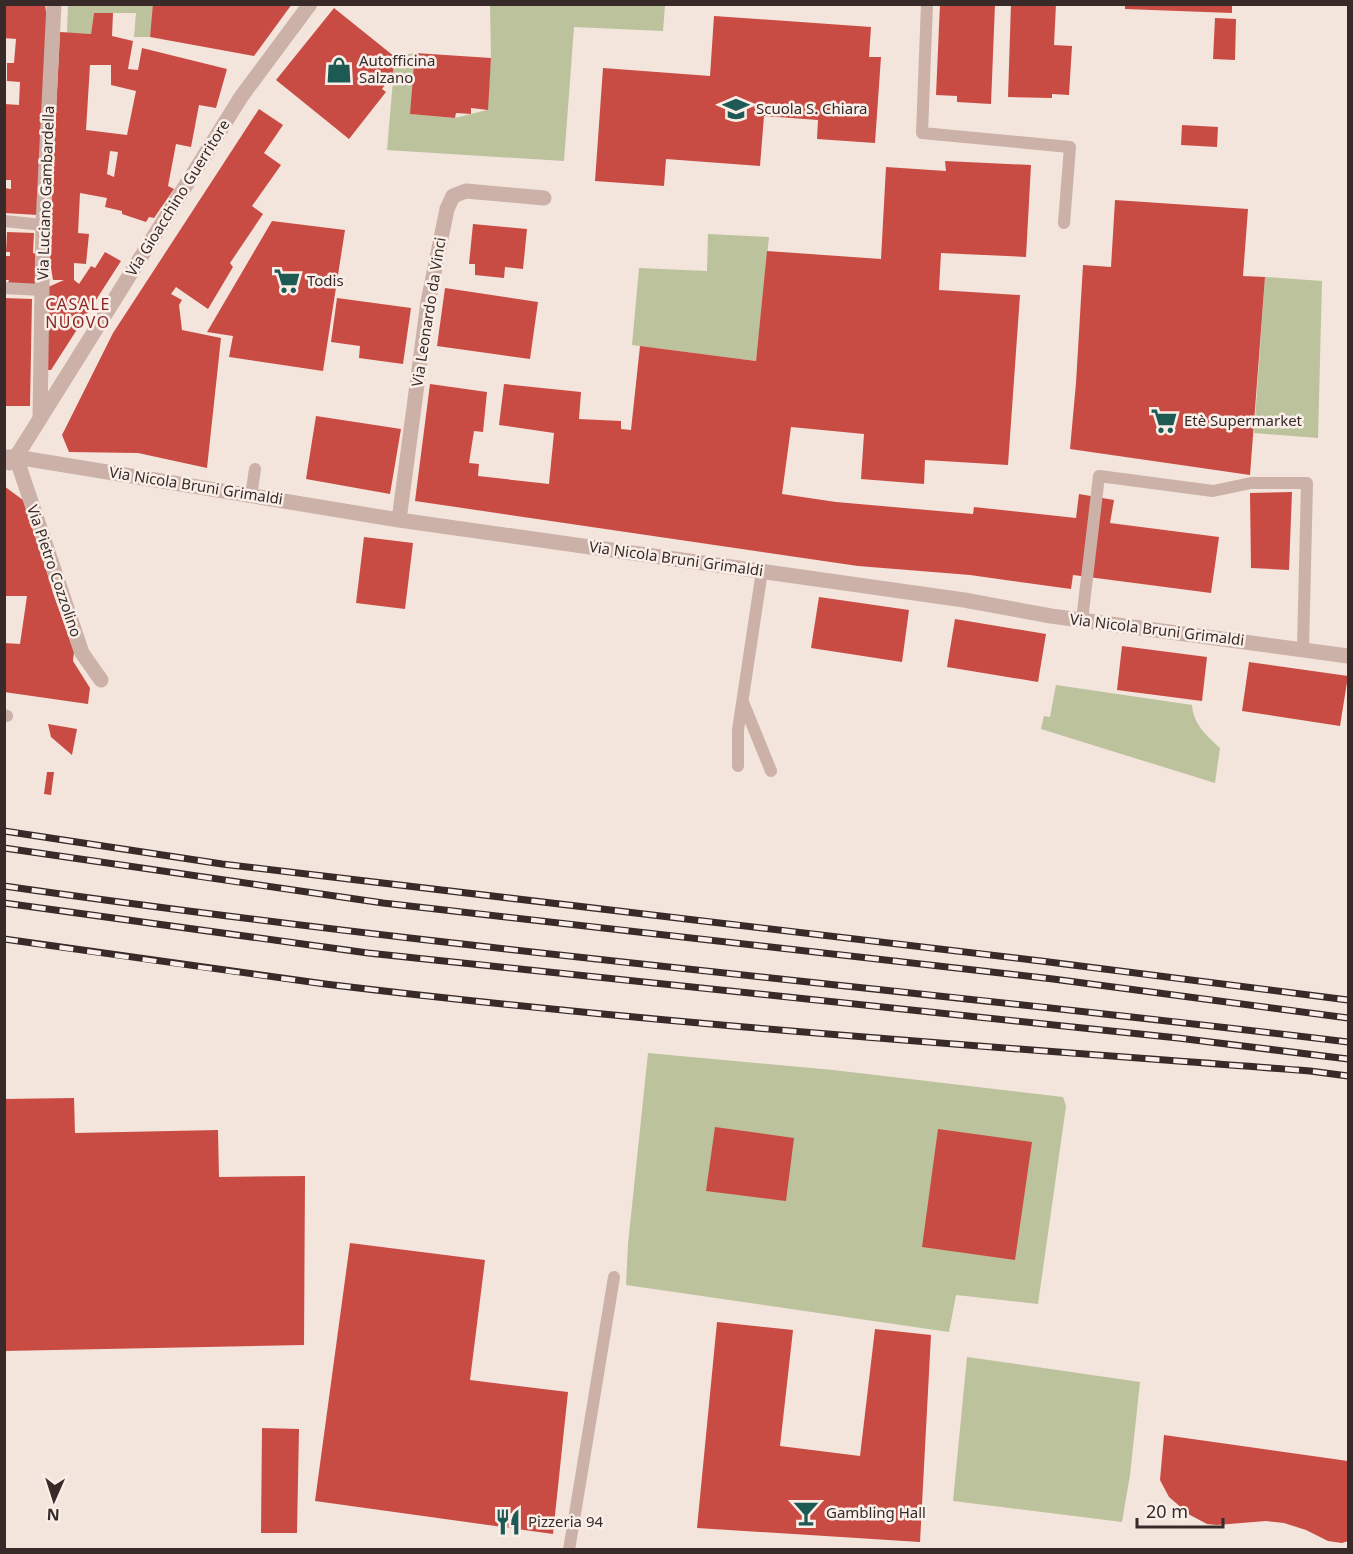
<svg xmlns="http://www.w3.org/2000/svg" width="1353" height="1554" viewBox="0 0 1353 1554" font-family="'Noto Sans',sans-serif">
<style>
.green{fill:#bcc29b}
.building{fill:#c94c44;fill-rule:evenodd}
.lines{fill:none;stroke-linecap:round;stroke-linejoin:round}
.lane{stroke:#cbb1a7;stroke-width:12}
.street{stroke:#cbb1a7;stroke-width:15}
.rail-casing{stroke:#372a28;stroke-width:7}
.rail{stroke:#faefe8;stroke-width:4.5;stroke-dasharray:14;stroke-linecap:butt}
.labels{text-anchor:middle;stroke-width:5;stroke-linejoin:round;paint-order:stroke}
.poi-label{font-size:15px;fill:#372a28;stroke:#faefe8;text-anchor:start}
.street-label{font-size:15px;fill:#372a28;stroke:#faefe8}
.neighbourhood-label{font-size:16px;letter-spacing:1.5px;fill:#88251f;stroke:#faefe8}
</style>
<rect width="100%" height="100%" fill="#f3e4dc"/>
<path class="green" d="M68,5H154L150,37H134L136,13H94L91,34L67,33Z
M490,5H665L663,31L574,27L564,161L387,150L395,57L415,53L411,114L455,118L487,110L491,58Z
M708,234L769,237L756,361L632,345L639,268L707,271Z
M1265,277L1322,281L1318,438L1254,433Z
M1056,685L1192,705C1193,724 1207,736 1220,748L1215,783L1041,729L1044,716L1050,717Z
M648,1053L833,1070L1063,1097L1066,1106L1038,1304L956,1295L949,1332L626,1285L628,1244Z
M967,1357L1140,1382L1130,1475L1122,1522L953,1501Z"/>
<path class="building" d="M4,4H45L47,20L38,215L4,213V188L11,189V180H5V104L19,105L20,82L7,81V63H14L16,39L4,38Z
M153,4H292L254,56L150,37Z
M940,4H995L991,104L957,102V96L936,95Z
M1011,4H1056L1054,45L1072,46L1069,95L1052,94V98L1008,97Z
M1125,4H1232V13L1125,9Z
M334,8L395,57L393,74L382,89L386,92L349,139L276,80Z
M94,13H113L112,36L133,41L128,69L138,70L142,48L227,69L216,108L199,105L191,147L176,144L168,186L174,189L154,218L149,217L146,222L122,214V211L105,207L107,198L80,193L78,233L89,234L86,264L74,263V280L79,284L91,266L95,268L105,252L121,261L51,370H47L46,288L64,280H53L50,261L53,169L60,32L91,34ZM90,65H111V85L136,91L127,135L86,130ZM110,151L118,152L114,177L107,174Z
M714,16L871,27L869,57H881L875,143L817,139L818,120L764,116L760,166L666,159L664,186L595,181L603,68L710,76Z
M1215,18L1236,19L1235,60L1213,59Z
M415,53L491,58L488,110L471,108V114L456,113L455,118L410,114Z
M259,109L283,125L264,153L281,165L252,206L263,214L230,263L233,267L208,309L176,287L171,294L182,300L179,305L182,330L221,338L207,468L138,453L69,452L62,435L113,333Z
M1182,125L1218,127L1217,147L1181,145Z
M945,161L1031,165L1026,257L941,253L939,290L1020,295L1008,465L925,460L924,484L861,479L864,434L791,427L782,494L836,502L973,514L974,507L1076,518L1079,494L1114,500L1110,523L1219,537L1211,593L1073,575L1071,589L970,575L858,566L415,501L430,384L487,392L483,432L474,431L469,463L479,464L478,476L549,484L554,433L499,425L504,384L581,392L579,419L621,421V429L631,430L640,346L756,361L767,251L881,259L886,167L946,171Z
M1115,200L1248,209L1243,276L1265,277L1250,475L1070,449L1076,383L1083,265L1111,267Z
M272,221L345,230L323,371L229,357L233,336L207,332Z
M473,224L527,229L523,269L505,267L504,278L475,275V264H469Z
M7,232L34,233L33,253L37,254L35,285L8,283L9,280H4V256H10V252H6Z
M445,288L538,302L530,359L437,346Z
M4,298L32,299L30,406H4Z
M337,298L411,308L403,364L359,358L360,346L331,342Z
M316,416L401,429L390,494L306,479Z
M4,486L27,503L53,593L74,652L73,661L90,688L88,704L4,692V643L20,644L27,596H4Z
M1292,492L1289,570L1251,568L1250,493Z
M364,537L413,543L405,609L356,603Z
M819,597L909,610L902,662L811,648Z
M955,619L1046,634L1038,682L947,667Z
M1122,646L1207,657L1202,701L1117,690Z
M1249,662L1348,676L1340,726L1242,711Z
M48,724L77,729L72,755L51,737Z
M47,772H54L51,795L44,794Z
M74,1098L75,1133L218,1130L219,1177L305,1176L304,1345L4,1351V1099Z
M715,1127L794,1138L786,1201L706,1191Z
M938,1129L1032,1142L1015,1260L922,1247Z
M350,1243L485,1260L470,1380L568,1392L553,1534L315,1501Z
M717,1322L793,1330L780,1446L860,1456L875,1329L931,1335L920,1542L697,1528Z
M262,1428L299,1429L297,1533H261Z
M1164,1435L1348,1461V1541L1342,1543L1328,1541L1306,1530L1284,1523L1266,1521L1217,1525L1207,1524L1190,1515L1169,1497L1160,1480Z"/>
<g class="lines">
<path class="lane" d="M927,4L922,133L1070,147L1064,223
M4,221L43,225
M4,288L42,290
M251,496L255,469
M1082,620L1099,476L1213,491L1251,483H1307L1303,649
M743,702L771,771
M4,715L7,716
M738,766V730L762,571
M569,1550L614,1277"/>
<path class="street" d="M40,419L43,225L54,4
M4,457H16L399,520L964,600L1051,616L1348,656
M16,457L82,653L101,680
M9,463L16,457L241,97L310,4
M399,520L428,302L447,209L453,196L466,191L544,198"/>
<g class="rail-casing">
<path id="rail" d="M4,831L222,864L1041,961L1348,1000
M4,848L383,903L1053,979L1348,1018
M4,886C451,950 901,988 1348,1042
M4,903L368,953L1178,1038L1348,1059
M4,939C111,955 218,970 325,984C652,1024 982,1046 1310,1071L1348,1076"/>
</g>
<use href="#rail" class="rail"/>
</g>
<defs>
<g id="shop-bare" transform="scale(2.07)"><path d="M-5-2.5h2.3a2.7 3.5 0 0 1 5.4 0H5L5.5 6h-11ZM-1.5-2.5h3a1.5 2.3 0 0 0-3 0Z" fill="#1c5a53" stroke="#faefe8" stroke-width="2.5" paint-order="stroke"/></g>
<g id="school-bare" transform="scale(2.07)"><path d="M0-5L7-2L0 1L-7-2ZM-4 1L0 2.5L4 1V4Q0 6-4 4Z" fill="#1c5a53" stroke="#faefe8" stroke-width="2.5" paint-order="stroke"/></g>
<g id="supermarket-bare" transform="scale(2.07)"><path d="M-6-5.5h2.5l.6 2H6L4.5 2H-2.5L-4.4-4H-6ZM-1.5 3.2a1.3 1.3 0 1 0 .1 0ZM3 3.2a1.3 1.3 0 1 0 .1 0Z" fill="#1c5a53" stroke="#faefe8" stroke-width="2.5" paint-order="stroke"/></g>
<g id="bar-bare" transform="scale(2.07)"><path d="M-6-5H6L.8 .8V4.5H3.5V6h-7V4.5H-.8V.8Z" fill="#1c5a53" stroke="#faefe8" stroke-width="2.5" paint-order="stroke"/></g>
<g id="restaurant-bare" transform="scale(2.07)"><path d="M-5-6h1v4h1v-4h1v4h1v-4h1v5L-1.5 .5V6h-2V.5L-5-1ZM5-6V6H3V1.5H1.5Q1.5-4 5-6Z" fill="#1c5a53" stroke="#faefe8" stroke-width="2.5" paint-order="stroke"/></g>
</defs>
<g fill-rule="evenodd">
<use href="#shop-bare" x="339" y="70"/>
<use href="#school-bare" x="736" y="109"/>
<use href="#supermarket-bare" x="287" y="281"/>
<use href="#supermarket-bare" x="1164" y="421"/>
<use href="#bar-bare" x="806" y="1513"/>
<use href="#restaurant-bare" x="508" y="1522"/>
</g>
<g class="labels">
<g class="poi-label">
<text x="359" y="66">Autofficina<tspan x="359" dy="17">Salzano</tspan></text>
<text x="756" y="114">Scuola S. Chiara</text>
<text x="307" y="286">Todis</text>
<text x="1184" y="426">Etè Supermarket</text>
<text x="826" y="1518">Gambling Hall</text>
<text x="528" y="1527">Pizzeria 94</text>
</g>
<g class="street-label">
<text transform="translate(46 193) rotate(-88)" y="5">Via Luciano Gambardella</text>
<text transform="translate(178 198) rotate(-58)" y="5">Via Gioacchino Guerritore</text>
<text transform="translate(429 312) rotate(-81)" y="5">Via Leonardo da Vinci</text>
<text transform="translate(196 486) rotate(9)" y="5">Via Nicola Bruni Grimaldi</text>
<text transform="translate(676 559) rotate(8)" y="5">Via Nicola Bruni Grimaldi</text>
<text transform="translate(54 571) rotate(71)" y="5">Via Pietro Cozzolino</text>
<text transform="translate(1157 630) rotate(7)" y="5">Via Nicola Bruni Grimaldi</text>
</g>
<g class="neighbourhood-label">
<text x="78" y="310">CASALE<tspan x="78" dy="18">NUOVO</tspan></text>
</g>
</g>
<rect width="1353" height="1554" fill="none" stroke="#372a28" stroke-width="12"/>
<g transform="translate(54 1500) rotate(183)" stroke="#faefe8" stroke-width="4.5" paint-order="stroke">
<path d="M0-4.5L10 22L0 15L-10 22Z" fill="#372a28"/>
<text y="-9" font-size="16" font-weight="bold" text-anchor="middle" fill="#372a28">N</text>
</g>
<path d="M1137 1518v9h86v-9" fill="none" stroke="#372a28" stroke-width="3"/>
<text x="1146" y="1518" font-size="18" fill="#372a28" stroke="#faefe8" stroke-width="4.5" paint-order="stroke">20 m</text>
</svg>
